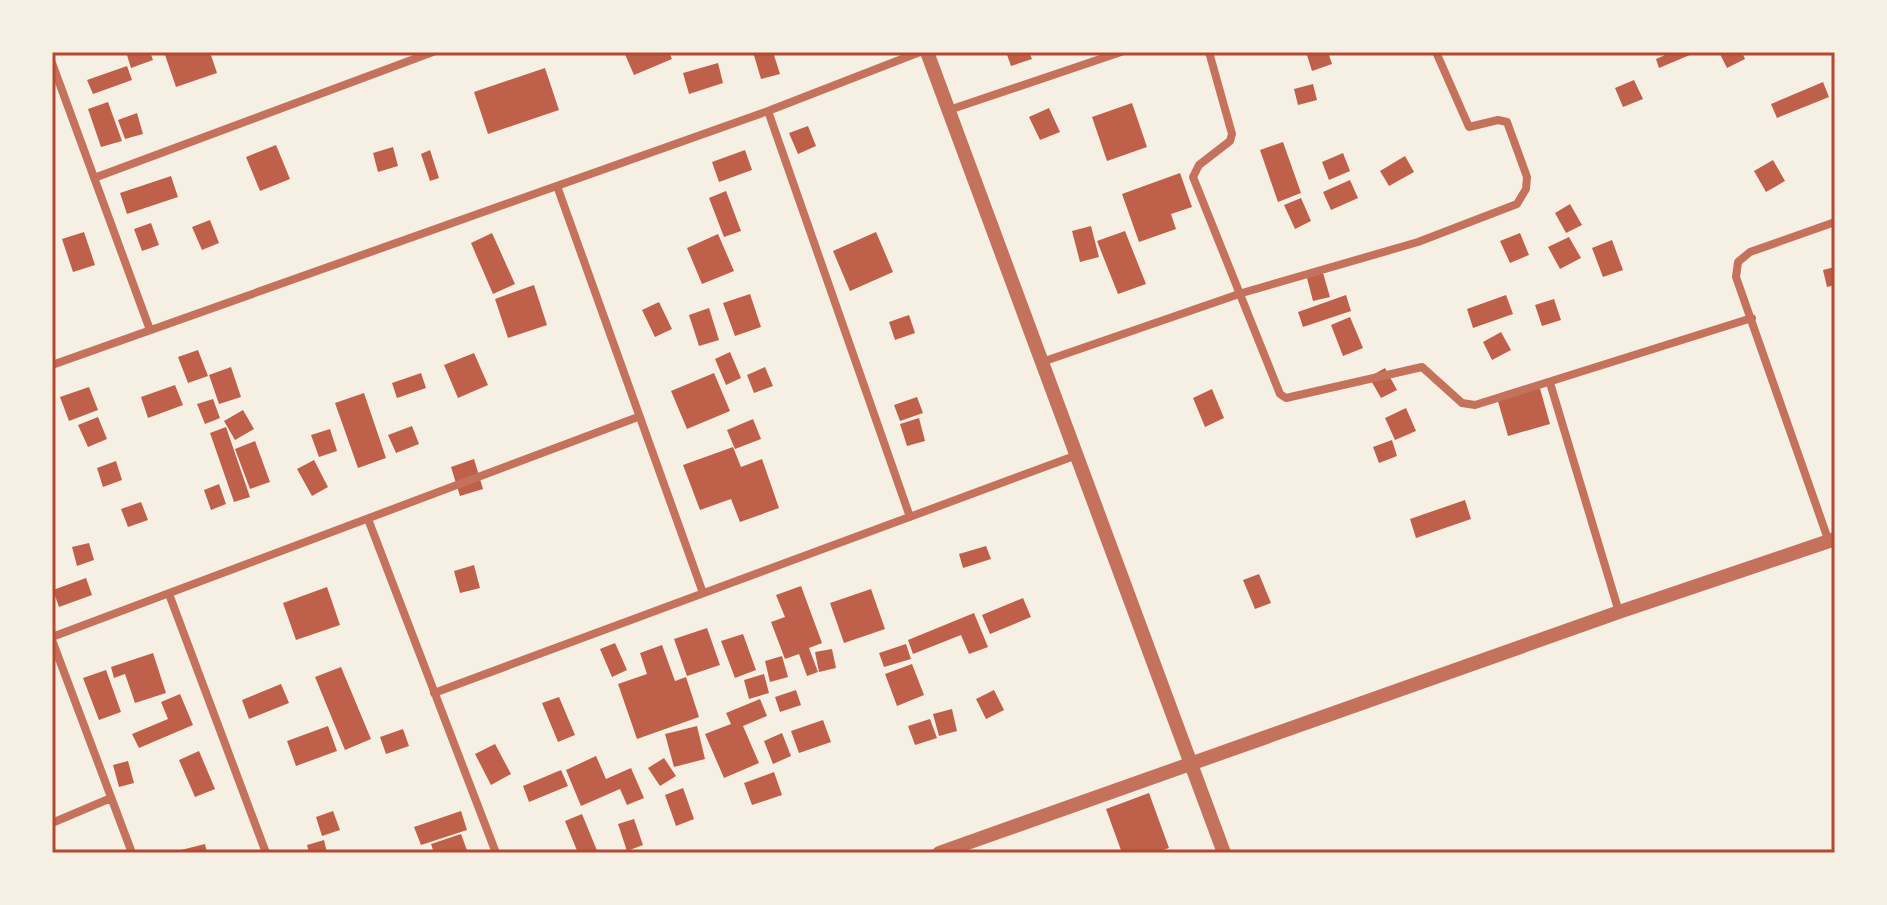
<svg xmlns="http://www.w3.org/2000/svg" width="1887" height="905" viewBox="0 0 1887 905" font-family="'Noto Sans',sans-serif">
<style>
.building{fill:#bf614a}
.lines{fill:none;stroke-linecap:round;stroke-linejoin:round}
.minor{stroke:#c5725c;stroke-width:8}
.tertiary{stroke:#c5725c;stroke-width:14}
.neatline{fill:none;stroke:#b5482f;stroke-width:3}
</style>
<rect width="100%" height="100%" fill="#f6efe4"/>
<path class="building" d="M126,52H150L153,60L131,68Z
M164,52H210L217,73L176,87Z
M624,52H669L672,59L634,75Z
M753,52H773L780,74L761,79Z
M1006,52H1029L1032,59L1011,66Z
M1306,52H1328L1332,64L1312,71Z
M1672,52H1697L1659,68L1656,59Z
M1719,52H1742L1745,59L1727,68Z
M718,63L723,83L689,94L683,73Z
M127,66L132,80L93,94L87,80Z
M545,68L559,110L488,134L474,92Z
M1634,80L1643,99L1623,107L1615,88Z
M1823,82L1829,97L1777,118L1771,104Z
M1313,84L1317,100L1298,105L1294,89Z
M108,102L122,141L101,147L88,109Z
M1132,103L1147,147L1107,161L1092,117Z
M1049,108L1060,132L1040,140L1029,117Z
M137,113L143,134L125,139L118,120Z
M808,126L816,146L798,154L789,133Z
M1283,142L1301,193L1278,202L1260,150Z
M276,145L290,179L260,191L246,157Z
M393,147L398,166L378,172L373,153Z
M430,150L439,178L430,181L421,154Z
M745,150L752,170L719,182L712,162Z
M1343,153L1350,171L1329,180L1322,162Z
M1405,156L1414,172L1389,186L1380,171Z
M1773,160L1785,181L1766,192L1754,171Z
M1180,173L1192,207L1171,214L1176,229L1139,242L1122,194Z
M171,176L178,197L127,214L120,193Z
M1350,180L1358,198L1331,210L1323,192Z
M726,191L741,231L724,237L709,198Z
M1301,198L1311,221L1295,229L1284,205Z
M1570,204L1582,225L1566,233L1555,213Z
M210,220L219,243L202,250L192,227Z
M151,223L159,245L142,251L134,229Z
M1091,226L1099,257L1080,262L1072,231Z
M1125,231L1146,284L1118,294L1097,241Z
M84,232L95,265L73,272L62,239Z
M876,232L893,272L850,291L833,251Z
M492,233L515,284L493,294L471,243Z
M1520,233L1529,255L1510,263L1500,241Z
M718,234L734,271L702,284L687,248Z
M1569,237L1581,258L1560,269L1548,247Z
M1612,240L1623,270L1603,277L1592,248Z
M1835,267V285L1827,287L1823,270Z
M1323,273L1330,297L1313,301L1307,278Z
M534,285L547,325L508,338L495,299Z
M750,294L761,327L735,336L723,303Z
M1346,295L1351,311L1303,327L1298,312Z
M1506,295L1513,314L1473,328L1467,309Z
M1554,299L1561,320L1542,326L1535,305Z
M659,302L672,329L655,337L642,310Z
M709,308L719,340L699,346L689,315Z
M909,315L915,333L895,340L889,322Z
M1350,317L1363,348L1343,356L1331,325Z
M1501,332L1511,350L1492,360L1483,342Z
M198,350L208,376L188,383L178,357Z
M730,352L741,378L726,385L715,359Z
M474,353L488,385L458,398L444,365Z
M231,367L241,397L219,404L209,375Z
M765,367L773,386L754,393L747,375Z
M1385,368L1397,390L1381,398L1369,377Z
M421,373L426,388L397,398L392,383Z
M714,373L730,411L687,429L671,391Z
M175,385L183,405L148,418L141,397Z
M1539,385L1550,424L1508,436L1497,398Z
M89,387L98,410L69,421L60,397Z
M1212,389L1224,418L1205,427L1193,398Z
M364,393L386,458L358,468L335,403Z
M917,397L923,413L900,421L894,405Z
M213,399L220,418L205,424L197,404Z
M1406,408L1416,431L1395,440L1385,418Z
M243,410L254,429L235,440L224,421Z
M98,417L107,439L88,447L78,425Z
M919,418L925,441L907,446L900,424Z
M753,419L761,439L735,449L727,430Z
M412,426L419,444L396,453L388,435Z
M226,427L250,497L234,502L210,433Z
M330,429L337,451L319,457L311,435Z
M1392,440L1397,456L1379,463L1373,447Z
M255,441L270,482L250,489L235,449Z
M733,447L741,467L762,459L779,508L740,522L731,499L700,510L683,465Z
M474,459L483,489L460,496L451,467Z
M314,460L328,487L312,496L297,469Z
M116,461L122,480L103,487L97,468Z
M219,484L226,504L211,510L204,490Z
M1465,500L1471,519L1416,538L1410,519Z
M141,502L148,520L128,527L121,509Z
M89,543L94,560L77,566L72,547Z
M986,546L991,559L963,568L959,554Z
M474,565L480,588L460,593L454,571Z
M1259,574L1271,603L1255,609L1243,580Z
M86,578L92,595L59,607L53,590Z
M801,586L822,643L809,648L818,672L807,676L799,654L785,659L771,622L785,617L776,595Z
M327,587L340,625L296,640L283,603Z
M871,589L885,629L844,643L830,603Z
M1023,598L1031,617L990,634L982,615Z
M974,613L988,647L969,654L961,635L913,654L908,640Z
M707,628L720,665L687,676L674,639Z
M743,634L756,670L735,678L721,641Z
M615,643L627,670L612,677L600,649Z
M906,644L911,659L884,667L879,653Z
M662,645L675,681L686,677L699,717L637,739L618,684L647,674L640,653Z
M832,649L836,668L819,672L815,652Z
M153,653L166,693L135,703L125,674L114,678L111,667Z
M782,656L788,677L770,682L765,661Z
M912,664L924,695L897,706L885,674Z
M341,667L371,739L345,750L315,677Z
M106,670L121,712L99,720L83,678Z
M764,674L769,693L749,699L744,680Z
M281,684L289,703L249,719L242,700Z
M796,690L801,705L780,712L775,697Z
M994,690L1004,710L986,719L976,699Z
M180,694L193,725L139,748L132,734L168,719L161,702Z
M559,697L575,735L558,742L542,703Z
M760,699L767,716L743,726L759,763L724,778L705,734L731,724L726,713Z
M952,709L957,731L939,736L933,714Z
M930,719L937,738L915,745L908,726Z
M823,720L831,742L799,753L791,731Z
M328,726L337,751L296,766L287,741Z
M697,726L705,759L674,767L665,734Z
M403,729L409,746L386,754L380,737Z
M782,733L791,756L773,764L764,741Z
M495,744L511,774L491,785L475,754Z
M199,751L215,789L195,797L179,760Z
M596,756L606,779L631,768L644,798L627,805L620,789L581,806L566,770Z
M664,758L676,776L660,786L648,768Z
M128,761L134,783L119,787L113,765Z
M561,770L568,786L529,802L523,786Z
M774,772L782,795L752,805L744,783Z
M683,788L694,819L676,826L665,795Z
M1149,793L1169,848L1155,853H1122L1106,809Z
M333,811L340,830L322,836L316,817Z
M461,811L467,830L421,845L414,827Z
M582,814L598,853H578L565,821Z
M634,819L643,845L627,851L618,824Z
M461,834L468,853H434L431,844Z
M324,840L327,853H309L307,845Z
M205,844L207,853H173V852Z"/>
<g class="lines">
<path class="minor" d="M1209,52L1232,134L1230,141L1199,165L1193,177L1280,394L1286,398L1422,367L1462,403L1475,405L1752,318
M52,63L150,330
M949,110L1121,52
M768,111L910,517
M94,178L433,52
M557,186L703,593
M1042,362L1242,293L1418,242L1517,204L1526,189L1527,177L1507,122L1498,120L1469,127L1436,52
M52,365L768,111L920,52
M1550,383L1619,612
M368,519L496,853
M1829,542L1736,277L1738,262L1750,252L1835,222
M169,594L266,853
M52,637L638,417
M52,640L132,853
M434,693L1077,455
M52,823L111,798"/>
<path class="tertiary" d="M927,52L1224,853
M939,853L1619,612L1835,539"/>
</g>
<rect width="1887" height="905" fill="none" stroke="#f6efe4" stroke-width="108"/>
<rect x="54" y="54" width="1779" height="797" class="neatline"/>
</svg>
